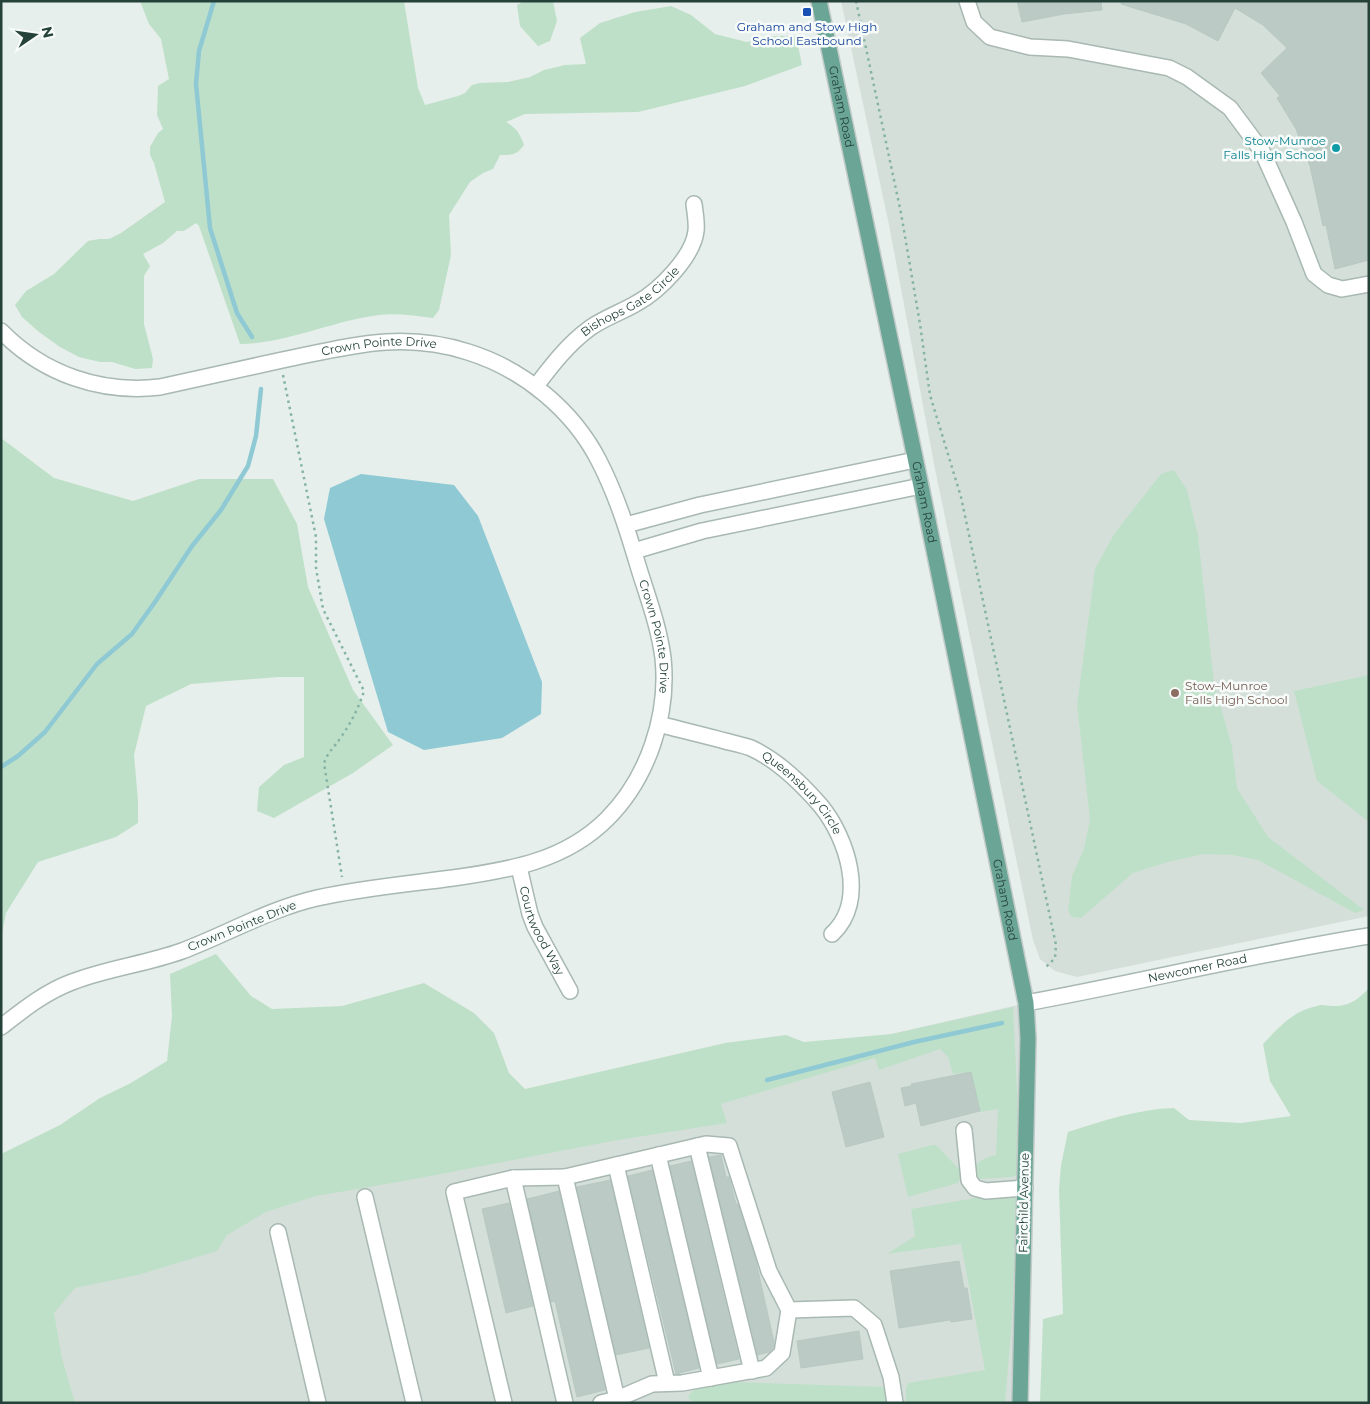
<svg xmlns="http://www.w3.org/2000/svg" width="1370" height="1404" viewBox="0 0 1370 1404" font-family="Montserrat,sans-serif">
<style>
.built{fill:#d4dfda}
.green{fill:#bfe0c8}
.water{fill:#8ec9d4}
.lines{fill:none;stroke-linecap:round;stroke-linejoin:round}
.stream{stroke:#8ec9d4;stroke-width:4.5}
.building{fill:#bbcac4;stroke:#b8c9c2}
.minor-casing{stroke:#a8b8b2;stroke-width:18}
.major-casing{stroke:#c2cac8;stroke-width:18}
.path{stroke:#86b3a5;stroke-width:2.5;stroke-dasharray:2.5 4;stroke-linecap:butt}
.minor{stroke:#fff;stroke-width:15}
.major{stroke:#6aa596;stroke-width:15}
.transit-dot{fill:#1a4fb4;stroke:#f7fbf9;stroke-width:2}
.culture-dot{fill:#0f9aa8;stroke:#f7fbf9;stroke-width:2}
.education-dot{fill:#8d6e63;stroke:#f7fbf9;stroke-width:2}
.labels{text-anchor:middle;stroke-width:5;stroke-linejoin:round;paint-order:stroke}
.transit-label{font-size:12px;fill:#164399;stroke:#f7fbf9}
.street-label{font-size:12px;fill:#24423a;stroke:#f7fbf9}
.culture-label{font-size:12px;fill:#0d838f;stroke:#f7fbf9;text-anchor:end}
.education-label{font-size:12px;fill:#785e54;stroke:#f7fbf9;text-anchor:start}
</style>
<rect width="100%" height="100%" fill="#e6efeb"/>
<path class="built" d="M841,1H1369V916L1077,977L1055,971L1040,959L1033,940L935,469L889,225Z
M1018,1005L1021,1071L1014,1403H8L1,1372V1237Z"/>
<path class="green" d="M140,1H404L418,88L425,105L458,96L465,93L472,85L480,83L508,82L530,77L544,70L565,65L586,64L580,38L600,23L635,12L671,6L691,15L715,34L747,42L775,36H796L802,65L745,86L638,112L525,114L506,122C516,128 520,133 524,145C517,155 512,155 500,155L493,169L483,173L470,182L449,215L451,255L439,310L433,318C416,316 397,313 379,315C332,321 288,343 240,344L199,226L196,223L184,231H177L163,243L143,254L150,266L144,276V324L153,359L152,368L135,369L112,362H100L79,357L60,347L39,332L22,317L15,305L26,291L54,274L88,241L99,239H109L121,233L165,202L154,163L150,155V147L158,133L163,129L157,115L158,86L169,79L161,39L149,24Z
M524,1H553L557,21L550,41L538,46L520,26L517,5Z
M1,438L54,478L133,501L199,479H273L297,524L308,587L353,690L393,745L353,773L274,818L257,811L259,787L284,765L304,757V677H279L191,684L146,706L134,755L138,800V823L116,837L38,862L6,913L1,938Z
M1174,470L1187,490L1198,535L1214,683L1232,747L1237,788L1268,837L1364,910L1355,913L1258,860L1232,855L1204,854L1168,862L1133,873L1081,918L1072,917L1068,911L1072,876L1084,849L1090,819L1077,705L1095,569L1114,534L1161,474Z
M1369,675V822L1317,781L1294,691Z
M216,954L251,996L272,1009L342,1006L424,983L474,1013L494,1033L509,1073L525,1089L725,1043L786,1035L804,1042L892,1034L1013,1007L1018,1112L1017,1175L1012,1177L980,1179L976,1174V1166C981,1159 987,1157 996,1155L998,1109L979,1112L971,1072L953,1074L948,1057L940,1049L879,1070L875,1058L721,1104L727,1123L618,1140L404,1181L316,1196L266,1212L227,1235L217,1251L138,1275L75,1288L54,1313L62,1358L75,1403H1V1154L60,1125L100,1098L129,1084L167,1061L172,1016L170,974Z
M1369,988V1403H1040L1043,1319L1063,1314L1059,1189L1061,1165L1068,1132C1103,1121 1137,1109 1174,1108L1189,1120L1241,1123L1291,1116L1270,1081L1263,1044C1279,1027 1293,1011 1317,1006C1321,1004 1327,1006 1332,1006C1348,1007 1358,1000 1369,988Z
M932,1145H936L961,1171L962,1175L958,1183L908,1197L898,1154Z
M1017,1196L1012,1320L1005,1403H906V1388L908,1383L985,1370L961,1244L887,1254L915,1236L911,1209L981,1197Z
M730,1382L886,1387L887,1403H693L688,1397C695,1383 716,1384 730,1382Z"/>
<path class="water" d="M361,474L454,485L478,516L542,682L541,714L502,738L424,750L388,732L324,519L330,488Z"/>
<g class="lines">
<path class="stream" d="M214,1L199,51L196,84L210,228L237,313L252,337
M1,767L18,756L45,732L97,664L132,634L155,602L192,546L221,510L248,466L256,436L261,389
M767,1080L914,1042L1002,1023"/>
</g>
<path class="building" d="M1017,1H1101L1102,10L1064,14L1022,22Z
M1121,1H1369V260L1335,269L1326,225L1323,226L1310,166L1296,129L1277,98L1280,96L1261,73L1287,48L1263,25L1235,8L1218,41L1186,24L1121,4Z
M971,1072L980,1111L921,1126L916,1103L905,1106L901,1088L912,1086L911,1084Z
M870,1082L884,1137L846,1147L832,1092Z
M721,1155L726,1177H729L736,1204H738L755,1257L774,1342L773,1348L769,1352L758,1355L709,1157Z
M691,1161L739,1359L717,1364L670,1166Z
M652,1170L699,1368L676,1374L628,1176Z
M610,1180L649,1348L616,1355L577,1187Z
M559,1191L605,1390L577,1397L555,1301L551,1302L527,1199Z
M509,1203L533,1306L506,1313L482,1209Z
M959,1261L964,1288H967L972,1319L951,1322L950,1320L899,1328L890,1271Z
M859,1331L863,1359L801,1368L797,1341Z"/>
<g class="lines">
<g class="minor-casing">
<g id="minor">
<path d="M967,1L974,22L990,37L1030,47L1068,49L1169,68L1187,77L1230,108L1262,151L1294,222L1314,274L1328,285L1342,289L1369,284"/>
<path id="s1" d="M1,331C43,374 101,394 160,387C202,378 245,368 287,359C351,346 402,331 468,352C523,369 573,410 599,461C617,496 628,532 639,569C648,598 659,627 663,658C669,715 648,778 607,819C565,861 510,870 453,878C408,884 362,888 317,898C269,909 227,934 182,951C146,964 108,968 72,982C45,992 23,1010 1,1027"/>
<path id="s2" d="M536,386C552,365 568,344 590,328C604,318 622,312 637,303C659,291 693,257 696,231C697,222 695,213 694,204"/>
<path d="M626,525L700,505L915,460"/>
<path d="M634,551L702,531L921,486"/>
<path id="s3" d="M659,724C681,730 703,735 725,741C733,743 743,745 751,748C777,760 802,784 821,806C847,838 868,901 832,934"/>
<path id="s4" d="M519,867L530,914L535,927L570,991"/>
<path id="s5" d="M1026,1003C1140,982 1254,954 1369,936"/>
<path d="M964,1130L969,1180L975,1188L986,1191L1025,1188"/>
<path d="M706,1144L729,1146L769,1271L789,1310L782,1353L766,1368L682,1383L652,1384L617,1399L565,1177Z"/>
<path d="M697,1146L752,1371"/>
<path d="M658,1155L711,1378"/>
<path d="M616,1165L667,1383"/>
<path d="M513,1178L565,1403"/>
<path d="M365,1197L414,1403"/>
<path d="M278,1232L318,1403"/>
<path d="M789,1310L854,1308L874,1325L891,1377L895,1403"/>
<path d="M504,1403L454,1192L513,1178L565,1177"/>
<path d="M601,1403L617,1399"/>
</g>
</g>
<g class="major-casing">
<g id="major">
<path id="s6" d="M819,1L921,486L1026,1003L1028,1038L1020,1403"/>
</g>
</g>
<path class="path" d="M856,1L901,213L920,324L930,395L961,497L1056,945L1055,958L1044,969
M283,375L316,537V568L323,609L364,691C359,707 351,723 341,737C334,748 329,750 324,763L342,877"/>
<use href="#minor" class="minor"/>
<use href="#major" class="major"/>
</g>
<rect class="transit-dot" x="802" y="7" width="10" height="10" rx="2.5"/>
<circle class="culture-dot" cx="1336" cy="148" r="5"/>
<circle class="education-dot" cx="1175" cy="693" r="5"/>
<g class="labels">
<g class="transit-label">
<text x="807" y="31">Graham and Stow High<tspan x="807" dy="14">School Eastbound</tspan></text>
</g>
<g class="street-label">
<text dy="4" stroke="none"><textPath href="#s6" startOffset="108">Graham Road</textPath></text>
<text dy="4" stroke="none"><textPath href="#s2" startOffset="128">Bishops Gate Circle</textPath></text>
<text dy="4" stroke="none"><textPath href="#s1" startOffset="398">Crown Pointe Drive</textPath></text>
<text dy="4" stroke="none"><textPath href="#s6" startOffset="512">Graham Road</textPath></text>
<text dy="4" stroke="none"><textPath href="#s1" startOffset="848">Crown Pointe Drive</textPath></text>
<text dy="4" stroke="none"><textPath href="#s3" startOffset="164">Queensbury Circle</textPath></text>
<text dy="4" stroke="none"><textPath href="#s6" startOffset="918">Graham Road</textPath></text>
<text transform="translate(242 926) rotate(-22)" y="4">Crown Pointe Drive</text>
<text dy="4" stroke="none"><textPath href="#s4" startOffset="68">Courtwood Way</textPath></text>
<text dy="4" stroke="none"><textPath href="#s5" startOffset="175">Newcomer Road</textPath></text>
<text transform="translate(1024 1203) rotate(-89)" y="4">Fairchild Avenue</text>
</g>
<g class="culture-label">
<text x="1326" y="145">Stow-Munroe<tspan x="1326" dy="14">Falls High School</tspan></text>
</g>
<g class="education-label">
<text x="1185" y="690">Stow–Munroe<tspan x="1185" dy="14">Falls High School</tspan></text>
</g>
</g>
<rect width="1370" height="1404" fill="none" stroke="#24423a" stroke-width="5"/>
<g transform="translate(35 35) rotate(77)" stroke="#f7fbf9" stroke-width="4" paint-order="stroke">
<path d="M0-4L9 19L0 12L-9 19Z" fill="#24423a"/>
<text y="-8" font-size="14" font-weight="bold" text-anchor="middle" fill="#24423a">N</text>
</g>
</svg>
